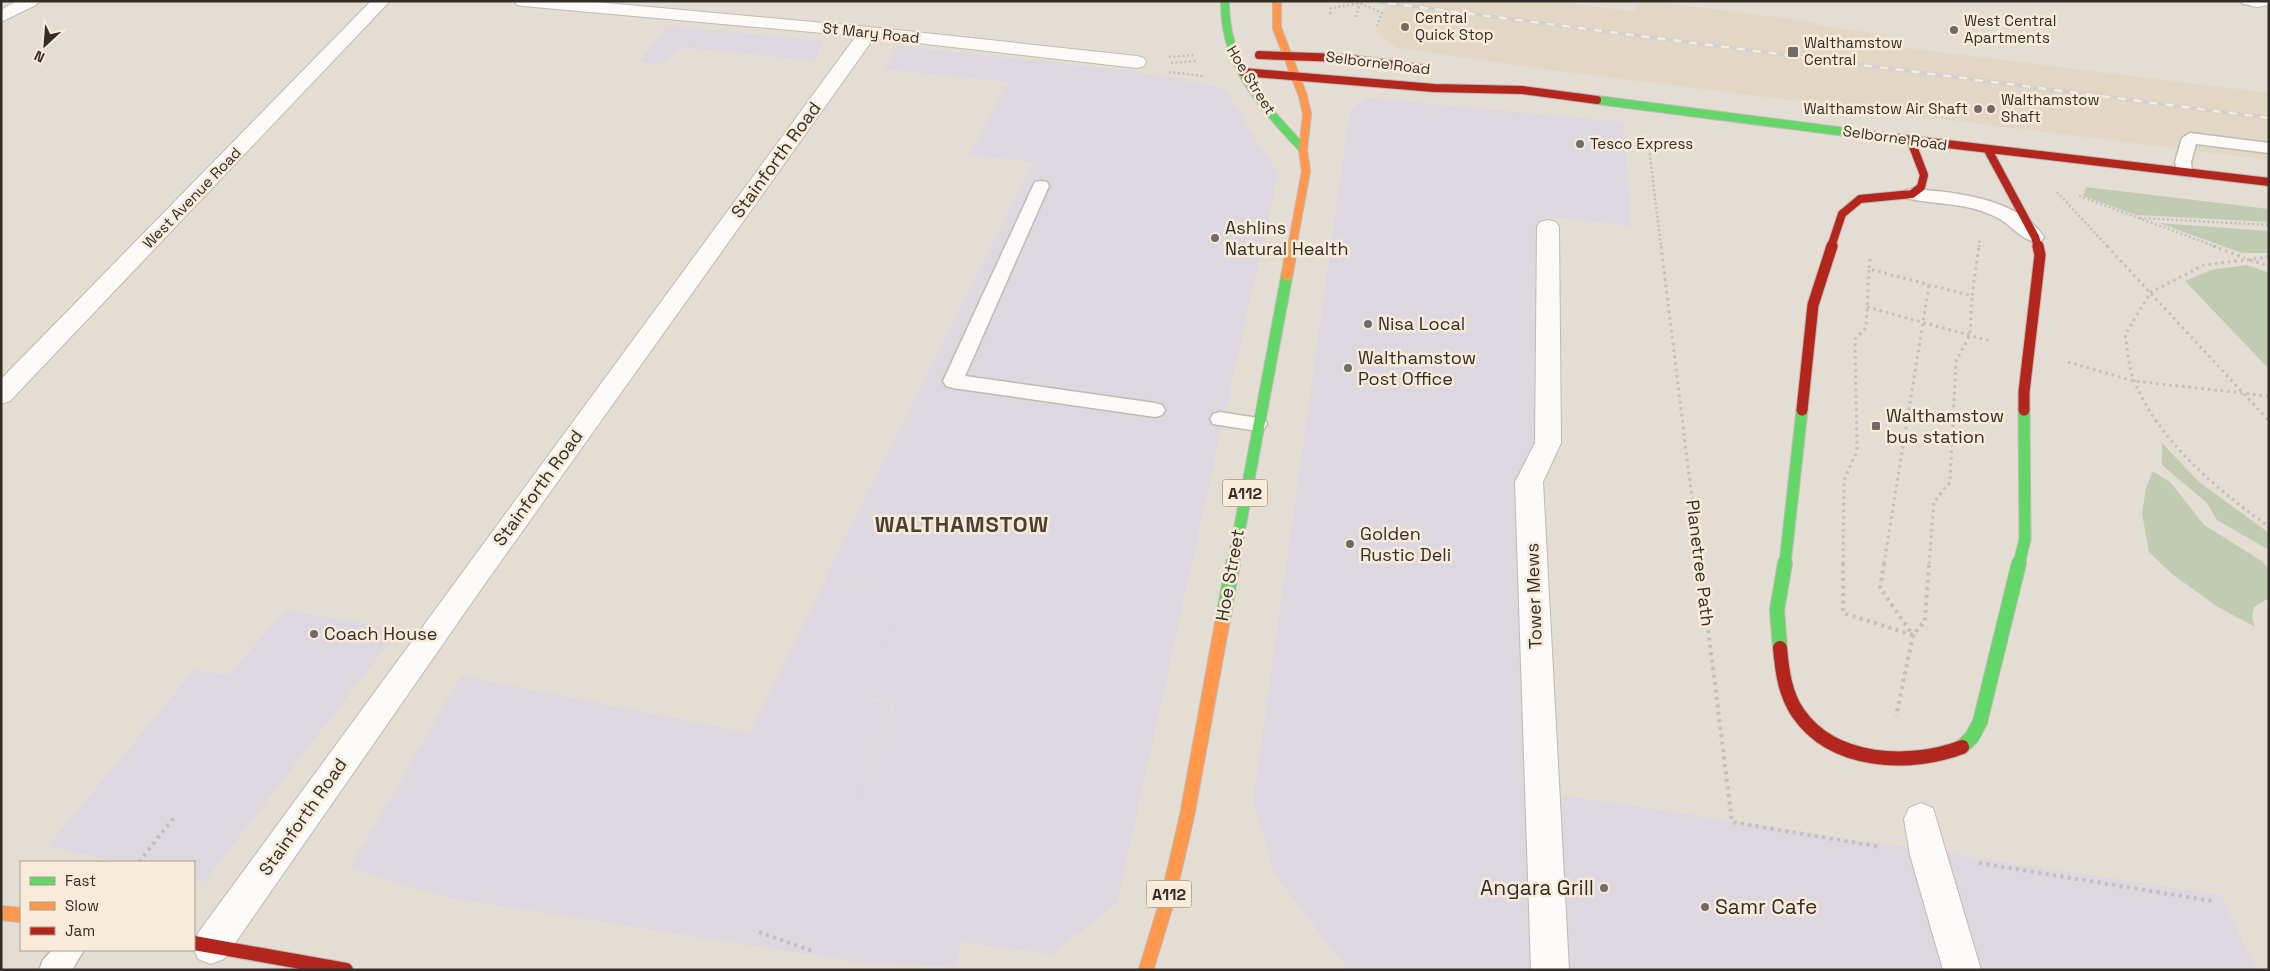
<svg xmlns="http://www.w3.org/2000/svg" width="2270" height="971" viewBox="0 0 2270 971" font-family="'Space Grotesk',sans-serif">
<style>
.commercial{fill:#ddd7df;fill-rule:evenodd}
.built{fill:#e2d6c5}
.green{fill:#c1cbb2}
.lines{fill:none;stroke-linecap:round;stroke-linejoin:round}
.lane-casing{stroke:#bfbab2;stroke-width:3}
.street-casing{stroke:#bfbab2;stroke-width:2}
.fast-far2-casing{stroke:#bfbab2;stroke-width:10}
.fast-far1-casing{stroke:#bfbab2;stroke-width:13}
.fast-casing{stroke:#bfbab2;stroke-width:16}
.slow-far2-casing{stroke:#bfbab2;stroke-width:10}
.slow-far1-casing{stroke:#bfbab2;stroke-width:13}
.slow-casing{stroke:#bfbab2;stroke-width:16}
.jam-far2-casing{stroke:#bfbab2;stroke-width:10}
.jam-far1-casing{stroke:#bfbab2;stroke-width:13}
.jam-casing{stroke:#bfbab2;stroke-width:16}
.path-far2{stroke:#c2bfbc;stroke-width:2.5;stroke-dasharray:2 2.5;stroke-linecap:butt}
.path-far1{stroke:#c2bfbc;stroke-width:3;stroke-dasharray:2.5 4;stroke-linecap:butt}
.path{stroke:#c2bfbc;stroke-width:4;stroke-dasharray:3 4.5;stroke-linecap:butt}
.lane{fill:#fbfaf9;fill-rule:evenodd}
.street{fill:#fbfaf9;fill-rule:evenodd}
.fast-far2{stroke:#63d668;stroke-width:8}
.fast-far1{stroke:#63d668;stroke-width:11}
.fast{stroke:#63d668;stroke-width:14}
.slow-far2{stroke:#ff974d;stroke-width:8}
.slow-far1{stroke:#ff974d;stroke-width:11}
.slow{stroke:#ff974d;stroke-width:14}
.jam-far2{stroke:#b3261e;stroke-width:8}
.jam-far1{stroke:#b3261e;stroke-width:11}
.jam{stroke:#b3261e;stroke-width:14}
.rail-casing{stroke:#d3d1cf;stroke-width:4}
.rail{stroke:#f8ebda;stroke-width:2.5;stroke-dasharray:8;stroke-linecap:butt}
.poi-dot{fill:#706b64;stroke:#f8ebda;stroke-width:2}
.labels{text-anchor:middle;stroke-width:5;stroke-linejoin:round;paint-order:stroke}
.far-poi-label{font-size:15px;fill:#322d27;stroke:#f8ebda;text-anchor:start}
.far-street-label{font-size:15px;fill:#322d27;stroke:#f8ebda}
.shield{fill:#f8ebda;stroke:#6d665d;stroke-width:1}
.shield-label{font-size:16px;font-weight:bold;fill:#322d27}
.street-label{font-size:18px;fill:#322d27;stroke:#f8ebda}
.poi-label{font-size:18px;fill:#322d27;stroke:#f8ebda;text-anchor:start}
.near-poi-label{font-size:21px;fill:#322d27;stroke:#f8ebda;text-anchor:end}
.district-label{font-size:22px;font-weight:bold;letter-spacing:1px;fill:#4a4032;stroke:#f8ebda}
</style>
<rect width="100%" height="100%" fill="#e4ddd4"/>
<path class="commercial" d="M668,26L823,41L815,61L680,47L663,65L639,62Z
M898,46L1139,72L1224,88L1278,174L1117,903L1052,954L961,942L954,967L863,963L444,897L350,868L461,676L750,733L827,579L888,589L825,577L1033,162L969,155L1009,82L884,69ZM905,592L868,697L894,702L861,796L892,703L867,699Z
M1367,98L1624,122L1631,226L1545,216L1541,792L2221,895L2256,970H1352L1347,968L1275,875L1253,802L1350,110Z
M285,610L399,630L204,882L194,880V862H118L48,846L194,670L229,675Z"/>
<path class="built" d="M1388,1H1553L1635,12L1636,1H1650L1815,22V25L1880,34L1883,45L2269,93V160L1551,70L1399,48L1376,32Z"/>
<path class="green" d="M2086,187L2269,209V222L2136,215L2083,196Z
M2159,223L2269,231V253H2242Z
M2247,265L2269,273V369L2185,281L2211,270Z
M2162,443L2199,482L2269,533V550L2217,520L2207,503L2162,465Z
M2153,471L2171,483L2204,525L2262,561L2269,569V598L2254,607L2252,618L2255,627L2218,607L2172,574L2149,552L2142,513L2146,488Z"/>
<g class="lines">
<g class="lane-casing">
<path id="lane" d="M2241,1H2263L2264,2L2257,6L2243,4Z
M2190,133L2269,143V153L2196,144L2191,162L2192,171L2184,176L2178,174L2175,162L2182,138Z
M1041,181L1047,182L1049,186L965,376L1155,403L1162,405L1165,410L1162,415L1155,417L953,388L946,386L943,381L1033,186L1035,182Z
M1912,189C1955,192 2017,198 2044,237L2041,241C2025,245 2012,225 1998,218C1965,201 1939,206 1906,198L1904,194L1906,190Z
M1220,412L1264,419L1267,424L1264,429L1257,431L1213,424L1210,419L1213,414Z
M52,950H84L72,970H39L43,960Z"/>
</g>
<g class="street-casing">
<path id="street" d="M16,1H39L36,5L1,22V10Z
M371,1H390L10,401L1,404V379Z
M514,1H585L869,27L1137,56L1144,58L1146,62L1144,66L1137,68L874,38L484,585L224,959L211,964L198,959L194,949L198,933L856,36L523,6L517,5Z
M2269,1V5L2257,7L2251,6L2248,2Z
M1548,220L1556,222L1559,227L1561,443L1543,482L1569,970H1531L1515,482L1535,443L1537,227L1540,222Z
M1921,803L1933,808L1981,970H1943L1910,855L1904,819L1909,808Z"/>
</g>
<g class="fast-far2-casing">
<path id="fast-far2" d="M1225,1C1224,65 1262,105 1303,149
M1597,100L1853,133"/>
</g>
<g class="fast-far1-casing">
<path id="fast-far1" d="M1233,564L1287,275
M1785,564L1802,410
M2019,564L2025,539L2024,410"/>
</g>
<g class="fast-casing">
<path id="fast" d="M1222,624L1233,563
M1780,648L1777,610L1785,563
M1962,747L1972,737L1980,722L2019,563"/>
</g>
<g class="slow-far2-casing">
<path id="slow-far2" d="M1277,1V28L1303,96L1307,114L1303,150L1306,171L1292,247"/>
</g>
<g class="slow-far1-casing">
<path id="slow-far1" d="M1287,275L1292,246"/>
</g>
<g class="slow-casing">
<path id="slow" d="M1,913L21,915
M1146,970L1168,898L1187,816L1222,624"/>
</g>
<g class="jam-far2-casing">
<path id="jam-far2" d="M1259,55L1343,58L1425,69
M1243,72L1434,88L1522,90L1597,100
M1853,133L2269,182
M1988,150L2035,237L2038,247
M1831,247L1842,214L1860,199L1912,194L1921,187L1924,175L1911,141"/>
</g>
<g class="jam-far1-casing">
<path id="jam-far1" d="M1802,410L1813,305L1832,246
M2024,410V392L2040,255L2038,246"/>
</g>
<g class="jam-casing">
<path id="jam" d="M1780,648C1782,671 1785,694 1798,713C1833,764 1910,767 1962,747
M194,943L346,970"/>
</g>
<path class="path-far2" d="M1330,14L1331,8L1360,3L1382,13L1376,28
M1356,17L1360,3
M1169,57L1195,55
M1171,63L1197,61
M1169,72L1203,76
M1648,140L1661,247
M2057,192L2108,247
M2079,196L2217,247
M2140,218L2269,225
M1979,247L1980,239"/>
<path class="path-far1" d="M1661,246L1700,564
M2107,246L2269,421
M2213,246L2245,258
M2269,257L2204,265L2151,292L2125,335C2128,350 2128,366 2134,380C2158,441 2217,489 2269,527
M1870,259L1869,269L1972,296L1979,246
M2250,260L2269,266
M1867,307L1990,341
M2068,362L2134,381L2269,396
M1843,564L1844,480L1857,451L1855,339L1866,328L1869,269
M1884,564L1929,285
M1929,564L1934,502L1950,482L1956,361L1970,335L1972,296"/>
<path class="path" d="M1700,563L1732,822L1881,847
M1843,563V613L1913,635L1925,621L1929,563
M1884,563L1880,588L1913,635L1896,716
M139,862L176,815
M1979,863L2212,901
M759,932L812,951"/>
<use href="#lane" class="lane"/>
<use href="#street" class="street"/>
<use href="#fast-far2" class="fast-far2"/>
<use href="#fast-far1" class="fast-far1"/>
<use href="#fast" class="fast"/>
<use href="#slow-far2" class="slow-far2"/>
<use href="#slow-far1" class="slow-far1"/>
<use href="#slow" class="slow"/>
<use href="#jam-far2" class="jam-far2"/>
<use href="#jam-far1" class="jam-far1"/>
<use href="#jam" class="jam"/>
<g class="rail-casing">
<path id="rail" d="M1372,1L2269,118"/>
</g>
<use href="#rail" class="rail"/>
</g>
<g class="poi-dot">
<circle cx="1405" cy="27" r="5"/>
<circle cx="1954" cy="30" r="5"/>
<rect x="1787" y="46" width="12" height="12" rx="2.5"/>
<circle cx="1978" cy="109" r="5"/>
<circle cx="1991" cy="109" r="5"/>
<circle cx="1580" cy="144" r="5"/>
<circle cx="1215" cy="238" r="5"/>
<circle cx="1368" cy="324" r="5"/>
<circle cx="1348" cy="368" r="5"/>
<rect x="1871" y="421" width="10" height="10" rx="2.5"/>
<circle cx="1350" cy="544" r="5"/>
<circle cx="314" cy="634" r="5"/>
<circle cx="1604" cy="888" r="5"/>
<circle cx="1705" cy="907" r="5"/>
</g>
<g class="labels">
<g class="far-poi-label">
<text x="1415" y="23">Central<tspan x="1415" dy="17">Quick Stop</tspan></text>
<text x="1964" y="26">West Central<tspan x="1964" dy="17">Apartments</tspan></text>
<text x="1804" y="48">Walthamstow<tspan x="1804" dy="17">Central</tspan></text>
<text x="2001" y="105">Walthamstow<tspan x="2001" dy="17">Shaft</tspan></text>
<text x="1968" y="114" text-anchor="end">Walthamstow Air Shaft</text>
<text x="1590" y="149">Tesco Express</text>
</g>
<g class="far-street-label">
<text transform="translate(871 33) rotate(6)" y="5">St Mary Road</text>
<text transform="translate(1378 63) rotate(7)" y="5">Selborne Road</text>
<text transform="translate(1251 80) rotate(58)" y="5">Hoe Street</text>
<text transform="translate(1895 138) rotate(8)" y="5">Selborne Road</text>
<text transform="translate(192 198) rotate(-46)" y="5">West Avenue Road</text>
</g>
<g class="shield">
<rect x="1222.5" y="479.5" width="45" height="27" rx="4"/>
<rect x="1146.5" y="880.5" width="45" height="27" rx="4"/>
</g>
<g class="shield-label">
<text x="1245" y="499">A112</text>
<text x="1169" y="900">A112</text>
</g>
<g class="street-label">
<text transform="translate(776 160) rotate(-54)" y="6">Stainforth Road</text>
<text transform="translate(538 488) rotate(-54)" y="6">Stainforth Road</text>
<text transform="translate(1700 563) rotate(83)" y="6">Planetree Path</text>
<text transform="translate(1230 575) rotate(-80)" y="6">Hoe Street</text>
<text transform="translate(1534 596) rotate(-92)" y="6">Tower Mews</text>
<text transform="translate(303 817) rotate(-55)" y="6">Stainforth Road</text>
</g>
<g class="poi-label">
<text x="1225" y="234">Ashlins<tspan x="1225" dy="21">Natural Health</tspan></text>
<text x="1378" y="330">Nisa Local</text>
<text x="1358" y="364">Walthamstow<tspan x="1358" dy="21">Post Office</tspan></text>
<text x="1886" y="422">Walthamstow<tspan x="1886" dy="21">bus station</tspan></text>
<text x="1360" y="540">Golden<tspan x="1360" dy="21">Rustic Deli</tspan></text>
<text x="324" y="640">Coach House</text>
</g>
<g class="near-poi-label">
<text x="1594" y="895">Angara Grill</text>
<text x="1715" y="914" text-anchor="start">Samr Cafe</text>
</g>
<g class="district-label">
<text x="962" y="532">WALTHAMSTOW</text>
</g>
</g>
<rect width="2270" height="971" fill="none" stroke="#322d27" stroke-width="5"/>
<rect x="20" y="861" width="175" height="90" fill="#f8ebda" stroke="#a99f92"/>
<rect x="30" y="877" width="25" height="8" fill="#63d668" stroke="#a99f92"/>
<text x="65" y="886" font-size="15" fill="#322d27">Fast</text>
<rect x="30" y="902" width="25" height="8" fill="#ff974d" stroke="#a99f92"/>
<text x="65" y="911" font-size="15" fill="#322d27">Slow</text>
<rect x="30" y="927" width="25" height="8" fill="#b3261e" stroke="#a99f92"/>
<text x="65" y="936" font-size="15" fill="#322d27">Jam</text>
<g transform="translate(45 45) rotate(206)" stroke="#f8ebda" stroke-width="4" paint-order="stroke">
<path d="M0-4L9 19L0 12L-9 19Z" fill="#322d27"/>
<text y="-8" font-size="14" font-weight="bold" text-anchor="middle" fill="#322d27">N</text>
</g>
</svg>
